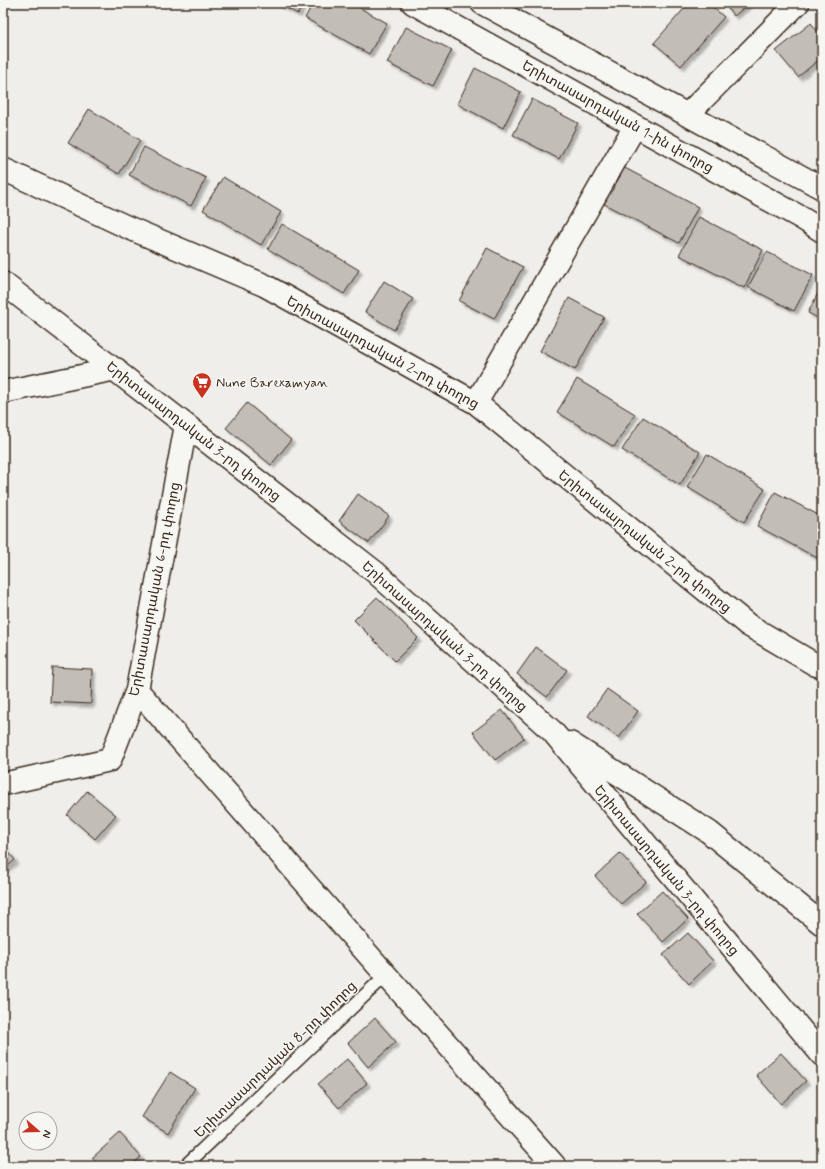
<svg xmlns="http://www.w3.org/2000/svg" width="825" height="1169" viewBox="0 0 825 1169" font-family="Mynerve,'Noto Sans Armenian',sans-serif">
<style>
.building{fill:#c2bdb7;stroke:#3b2a1e;filter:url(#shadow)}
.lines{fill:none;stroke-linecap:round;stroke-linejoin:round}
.service-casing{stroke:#3b2a1e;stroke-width:15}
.minor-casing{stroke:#3b2a1e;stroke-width:25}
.service{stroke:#f6f6f2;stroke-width:12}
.minor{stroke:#f6f6f2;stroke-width:22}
.labels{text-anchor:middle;stroke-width:3;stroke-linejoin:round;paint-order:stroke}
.street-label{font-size:14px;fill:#3b2a1e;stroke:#f6f6f2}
.poi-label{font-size:14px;fill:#3b2a1e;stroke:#f6f6f2;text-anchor:start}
</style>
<defs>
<filter id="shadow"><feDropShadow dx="3.5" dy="3.5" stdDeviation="1" flood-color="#0004"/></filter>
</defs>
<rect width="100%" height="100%" fill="#efeeea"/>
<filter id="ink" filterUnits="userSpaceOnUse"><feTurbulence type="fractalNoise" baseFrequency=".025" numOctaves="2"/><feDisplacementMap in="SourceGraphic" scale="8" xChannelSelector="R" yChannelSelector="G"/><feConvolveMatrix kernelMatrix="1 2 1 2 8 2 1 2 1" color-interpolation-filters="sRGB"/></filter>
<g filter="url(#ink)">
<path class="building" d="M276,3H303L298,14Z
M313,3H351L387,23L369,54L305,18Z
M689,3H708L724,17L681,66L654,43Z
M723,3H750L734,16Z
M811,23L822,37V57L798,77L776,51Z
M406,27L452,50L433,86L387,63Z
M475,68L521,92L503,128L457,104Z
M532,99L578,123L559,159L513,135Z
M89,109L140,140L119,174L68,143Z
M144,147L206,178L191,206L129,175Z
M623,167L698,207L679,243L604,204Z
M223,177L281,212L261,245L203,210Z
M699,217L763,250L744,288L679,255Z
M282,224L359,270L344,294L268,249Z
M487,248L523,267L494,319L459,301Z
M767,252L813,275L794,311L748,287Z
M384,281L413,299L394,330L365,312Z
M822,285V320L808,313Z
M569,298L604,317L575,370L540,351Z
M577,379L635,414L614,447L557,412Z
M247,403L291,440L271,465L226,428Z
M643,417L700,452L680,485L622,450Z
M707,454L765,489L744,522L687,487Z
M775,492L822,517V547L817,558L757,526Z
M358,494L389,516L369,543L339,521Z
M377,597L418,638L395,661L354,620Z
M536,647L567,670L547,697L517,674Z
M52,667L92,669L91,704L50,702Z
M607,689L638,711L619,738L588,716Z
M502,710L524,738L495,760L473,732Z
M87,791L116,815L95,839L67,815Z
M3,845L15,860L3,870Z
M620,853L646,882L621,904L595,876Z
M662,891L688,919L663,942L637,914Z
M688,933L713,961L689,984L663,955Z
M375,1018L396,1042L368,1067L348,1043Z
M781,1053L806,1081L781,1104L756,1075Z
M347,1059L367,1083L339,1108L318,1084Z
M170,1072L195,1088L168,1133L142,1117Z
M120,1133L141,1157L130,1166H99L92,1158Z"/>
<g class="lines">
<g class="service-casing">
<path id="service" d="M185,1166L386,975"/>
</g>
<g class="minor-casing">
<path id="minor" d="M413,3L800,217L822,231
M482,3L822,188
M687,115L798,3
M3,169L127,227L264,285L476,403L748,625L816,665L822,666
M3,283L375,572L552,731L822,1055
M3,392L116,369
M476,403L635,126
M137,690L386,975L555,1166
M570,743L709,832L822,924
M3,784L110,760L137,690L186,425"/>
</g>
<use href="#service" class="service"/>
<use href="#minor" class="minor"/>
</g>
</g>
<defs>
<g id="supermarket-pin" transform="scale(1)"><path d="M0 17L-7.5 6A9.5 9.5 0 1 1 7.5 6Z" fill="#c8321e" stroke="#f6f6f2"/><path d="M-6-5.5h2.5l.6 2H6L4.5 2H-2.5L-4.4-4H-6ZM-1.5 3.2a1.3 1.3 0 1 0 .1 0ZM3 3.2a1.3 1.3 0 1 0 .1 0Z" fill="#fff"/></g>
</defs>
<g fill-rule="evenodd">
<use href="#supermarket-pin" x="202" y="382"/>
</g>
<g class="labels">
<g class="street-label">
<text transform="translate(618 116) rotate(29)" y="5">Երիտասարդական 1-ին փողոց</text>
<text transform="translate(383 352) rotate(29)" y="5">Երիտասարդական 2-րդ փողոց</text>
<text transform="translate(194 431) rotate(38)" y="5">Երիտասարդական 3-րդ փողոց</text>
<text transform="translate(645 541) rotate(39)" y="5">Երիտասարդական 2-րդ փողոց</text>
<text transform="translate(154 589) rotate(-79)" y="5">Երիտասարդական 6-րդ փողոց</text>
<text transform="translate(445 636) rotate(42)" y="5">Երիտասարդական 3-րդ փողոց</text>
<text transform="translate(667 870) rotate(50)" y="5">Երիտասարդական 3-րդ փողոց</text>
<text transform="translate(275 1059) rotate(-44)" y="5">Երիտասարդական 8-րդ փողոց</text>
</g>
<g class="poi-label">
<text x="216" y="387">Nune Barexamyan</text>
</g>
</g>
<rect width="825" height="1169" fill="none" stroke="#f6f6f2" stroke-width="16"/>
<rect x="8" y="8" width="809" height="1153" fill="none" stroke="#3b2a1e" stroke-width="1.5" filter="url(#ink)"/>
<g transform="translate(38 1131) rotate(110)"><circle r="19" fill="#f6f6f2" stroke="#aba49d"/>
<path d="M0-3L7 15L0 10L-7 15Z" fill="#c8321e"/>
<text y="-6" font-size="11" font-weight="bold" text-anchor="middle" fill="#3b2a1e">N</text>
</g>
</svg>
